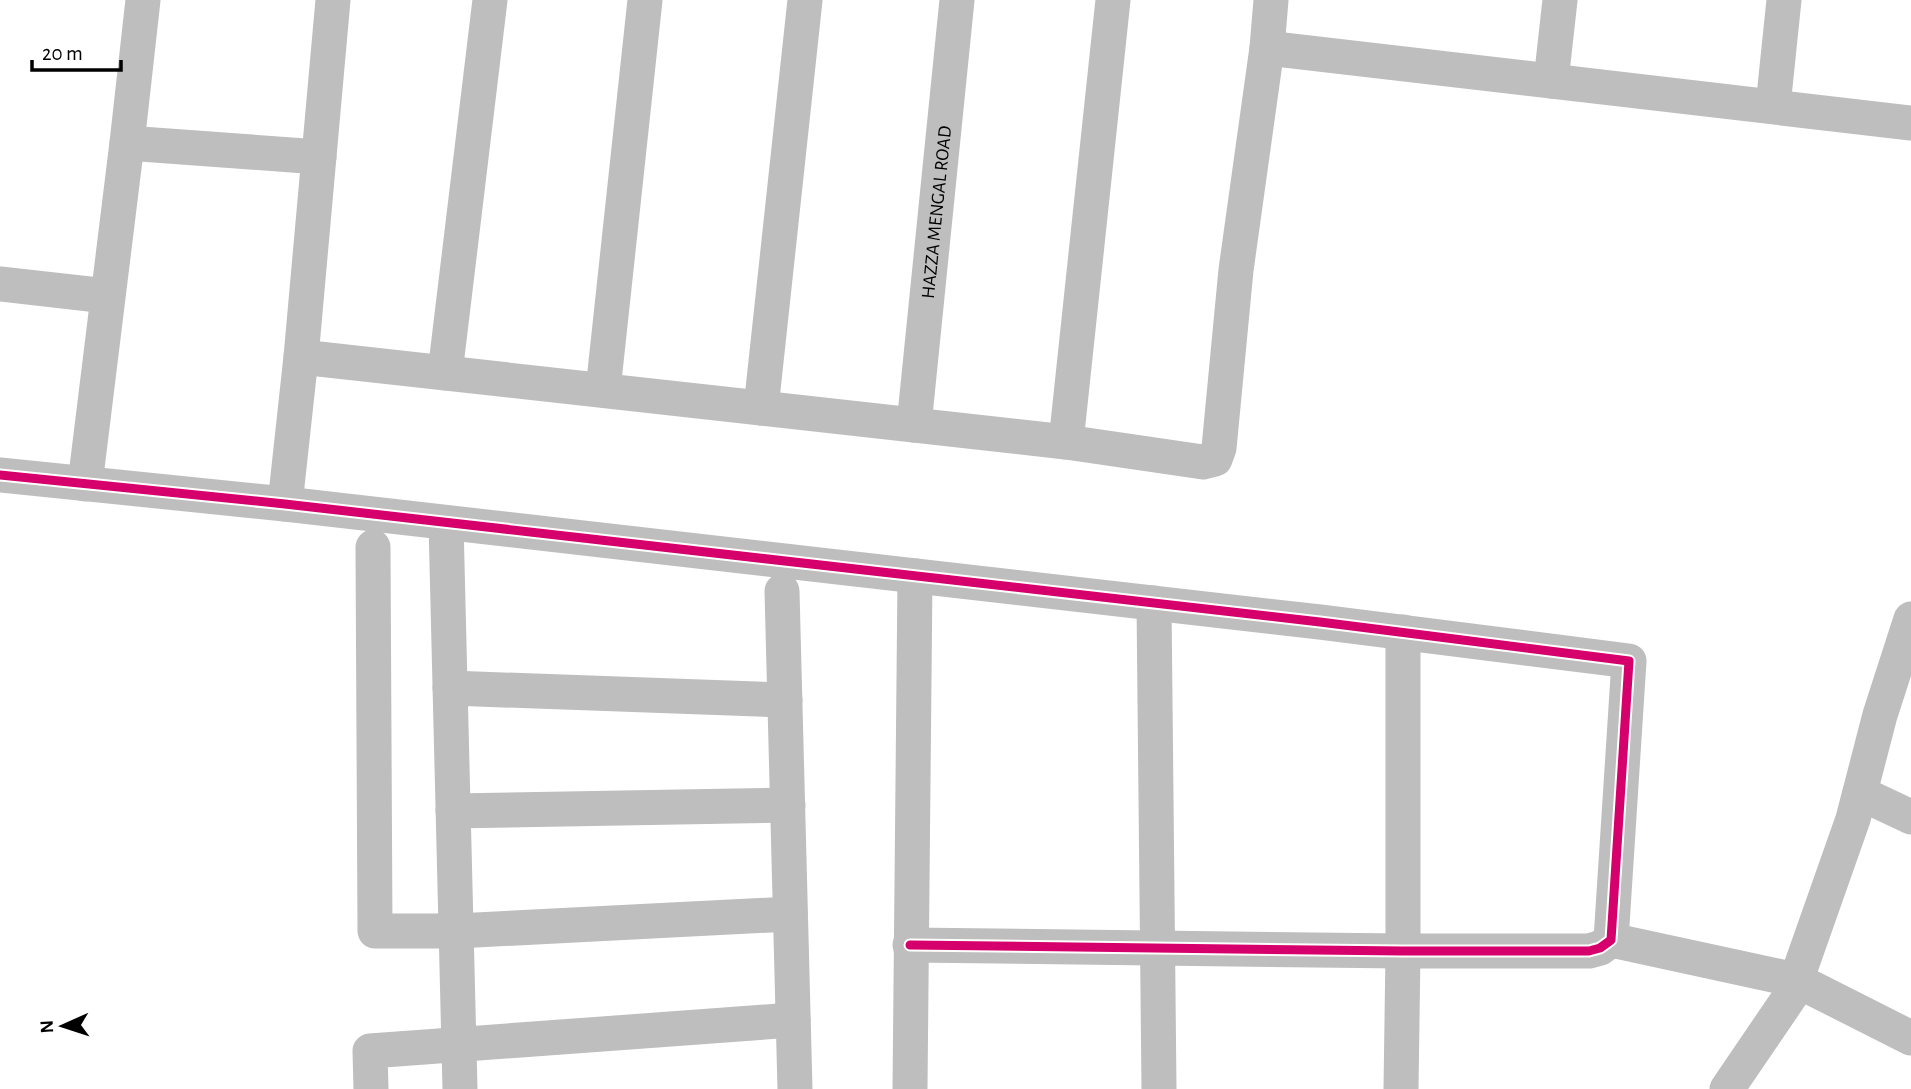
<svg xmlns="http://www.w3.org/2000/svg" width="1911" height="1089" viewBox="0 0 1911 1089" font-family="'Alegreya Sans',sans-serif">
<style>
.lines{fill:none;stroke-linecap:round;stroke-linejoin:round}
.minor{stroke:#bebebe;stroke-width:35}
.cycleway-casing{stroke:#fff;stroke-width:13}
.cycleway{stroke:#d6006c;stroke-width:9}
.labels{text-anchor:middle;stroke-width:6;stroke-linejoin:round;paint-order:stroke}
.street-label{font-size:19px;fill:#000;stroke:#fff}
</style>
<rect width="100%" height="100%" fill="#fff"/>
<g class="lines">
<g class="minor">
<path d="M1267,48L1911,123"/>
<path d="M1551,81L1560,0"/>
<path d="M1773,106L1784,0"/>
<path d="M127,143L319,157"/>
<path d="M0,284L107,296"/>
<path d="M301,357L1066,442L1203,462L1215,459L1219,448L1236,270L1267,48L1271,0"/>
<path d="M445,373L490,0"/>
<path d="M603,390L645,0"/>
<path d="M761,408L805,0"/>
<path id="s1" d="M914,425L957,0"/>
<path d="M1066,442L1113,0"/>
<path d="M0,475L285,504L1320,622L1629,661L1611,940L1600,948L1589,951H1403L910,945"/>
<path d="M85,484L127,143L143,0"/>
<path d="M285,504L301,357L333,0"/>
<path d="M446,523L460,1089"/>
<path d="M373,547L375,931H456L790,914"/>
<path d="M782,591L795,1089"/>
<path d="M1154,603L1159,1089"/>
<path d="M450,688L785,700"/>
<path d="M1860,793L1911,817"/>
<path d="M453,811L788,805"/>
<path d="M1611,940L1796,980L1911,1038"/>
<path d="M371,1089L370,1051L793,1020"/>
<path d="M910,1089L915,576"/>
<path d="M1401,1089L1403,951V632"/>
<path d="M1727,1089L1791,995L1853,819L1880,715L1911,619"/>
</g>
<g class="cycleway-casing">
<path id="cycleway" d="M0,475L285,504L1320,622L1629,661L1611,940L1600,948L1589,951H1403L910,945"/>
</g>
<use href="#cycleway" class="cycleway"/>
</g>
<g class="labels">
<g class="street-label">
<text dy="7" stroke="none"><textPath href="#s1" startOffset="214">HAZZA MENGAL ROAD</textPath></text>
</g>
</g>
<g transform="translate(63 1026) rotate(267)" stroke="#ffffff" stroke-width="5" paint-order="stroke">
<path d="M0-5L12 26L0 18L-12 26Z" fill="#000000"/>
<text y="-10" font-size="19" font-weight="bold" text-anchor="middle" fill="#000000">N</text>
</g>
<path d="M32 60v10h89v-10" fill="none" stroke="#000000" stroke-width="3.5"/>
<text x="42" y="60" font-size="21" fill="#000000" stroke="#ffffff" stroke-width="5" paint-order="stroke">20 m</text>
</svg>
